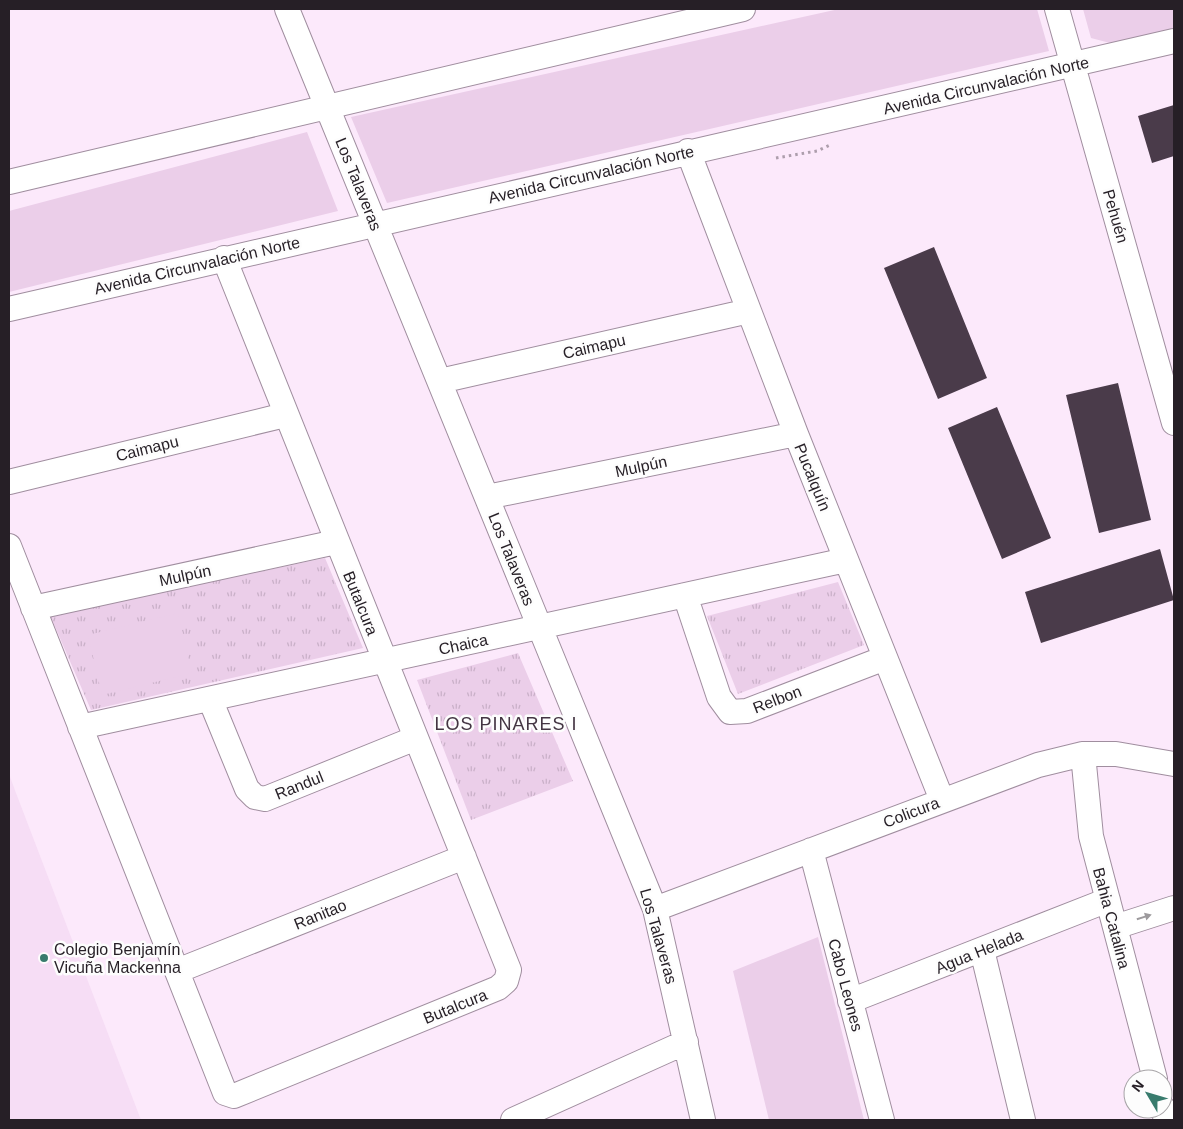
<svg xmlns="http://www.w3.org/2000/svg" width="1183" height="1129" viewBox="0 0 1183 1129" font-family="Helvetica,sans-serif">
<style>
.built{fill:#f6ddf5}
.grass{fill:url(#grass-tufts)}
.park{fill:#ebcee9}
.building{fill:#4a3b4a}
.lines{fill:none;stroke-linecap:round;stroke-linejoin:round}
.minor-casing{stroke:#a08e9f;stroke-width:26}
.path{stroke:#ad9eac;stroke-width:3;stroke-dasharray:2.5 4;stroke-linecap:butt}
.minor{stroke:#fff;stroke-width:24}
.oneway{fill:#9d9a9d}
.poi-dot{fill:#387b6d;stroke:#fdfdfd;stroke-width:2}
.labels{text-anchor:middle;stroke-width:5;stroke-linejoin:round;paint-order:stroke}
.street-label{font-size:16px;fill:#261f26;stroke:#fdfdfd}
.poi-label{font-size:16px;fill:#261f26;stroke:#fdfdfd;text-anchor:start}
.neighbourhood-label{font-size:18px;letter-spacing:1px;fill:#443543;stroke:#fdfdfd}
</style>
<defs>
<pattern id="grass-tufts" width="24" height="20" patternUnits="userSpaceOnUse" patternTransform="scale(1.25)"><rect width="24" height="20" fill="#ebcee9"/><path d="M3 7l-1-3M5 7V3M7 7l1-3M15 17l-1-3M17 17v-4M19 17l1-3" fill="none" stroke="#c9b0c8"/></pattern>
</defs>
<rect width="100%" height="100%" fill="#fce9fb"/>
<path class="built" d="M9,774L16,793L141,1120H9Z"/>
<path class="grass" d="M325,558L363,648L91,710L50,615Z
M838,582L864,645L738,694L707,616Z
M518,653L573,781L471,820L417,680Z"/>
<path class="park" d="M839,9H1037L1049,51L387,203L351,117Z
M1083,9H1174V28L1114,44L1091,38Z
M307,132L338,211L9,292V211Z
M178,613L192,673L102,695L88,635Z
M818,937L864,1120H769L733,971Z"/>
<path class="building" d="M1174,105V156L1152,163L1138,116Z
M934,247L987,378L938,399L884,268Z
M1118,383L1151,520L1099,533L1066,395Z
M997,407L1051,538L1002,559L948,428Z
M1160,549L1174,600L1041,643L1025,592Z"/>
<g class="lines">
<g class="minor-casing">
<path id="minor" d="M287,9L655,909L703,1120
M1057,9L1174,423
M688,151L796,434L942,800
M9,182L743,9
M9,309L1174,41
M440,381L749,311
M9,482L285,415
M487,497L796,434
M9,546L225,1093L234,1096L498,988L506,981L509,970L224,258
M685,595L719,697L730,712L747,711L885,658
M33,608L336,542
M210,699L247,789L255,797L265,799L416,738
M80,727L846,560
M1083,754L1091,836L1155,1079
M811,850L882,1120
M655,909L1038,765L1083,754H1116L1174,764
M1115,927L1174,908
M982,950L1023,1120
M177,971L464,857
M850,1001L1108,900
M1163,1108L1166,1120
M513,1120L686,1042"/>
</g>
<path class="path" d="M776,158L817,151L830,145"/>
<use href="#minor" class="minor"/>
</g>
<defs><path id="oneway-solid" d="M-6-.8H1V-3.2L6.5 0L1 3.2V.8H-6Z" transform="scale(1.25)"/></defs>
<use class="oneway" href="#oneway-solid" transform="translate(1144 917) rotate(-17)"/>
<circle class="poi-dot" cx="44" cy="958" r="5"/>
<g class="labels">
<g class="street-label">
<text transform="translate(986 85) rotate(-13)" y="6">Avenida Circunvalación Norte</text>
<text transform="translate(591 174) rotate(-13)" y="6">Avenida Circunvalación Norte</text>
<text transform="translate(359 184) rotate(68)" y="6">Los Talaveras</text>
<text transform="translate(1116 216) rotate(74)" y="6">Pehuén</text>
<text transform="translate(197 265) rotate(-13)" y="6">Avenida Circunvalación Norte</text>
<text transform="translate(594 346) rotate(-13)" y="6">Caimapu</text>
<text transform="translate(147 448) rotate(-14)" y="6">Caimapu</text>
<text transform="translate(641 466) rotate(-12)" y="6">Mulpún</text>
<text transform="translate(813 477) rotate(68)" y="6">Pucalquín</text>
<text transform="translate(512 559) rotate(68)" y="6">Los Talaveras</text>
<text transform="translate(185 575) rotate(-12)" y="6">Mulpún</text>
<text transform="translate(361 603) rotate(68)" y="6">Butalcura</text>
<text transform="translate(463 644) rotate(-12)" y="6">Chaica</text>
<text transform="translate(777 699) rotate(-21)" y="6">Relbon</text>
<text transform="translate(299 785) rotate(-22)" y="6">Randul</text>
<text transform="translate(911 812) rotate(-21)" y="6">Colicura</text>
<text transform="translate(320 914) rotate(-22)" y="6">Ranitao</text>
<text transform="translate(1112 918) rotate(75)" y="6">Bahia Catalina</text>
<text transform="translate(659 936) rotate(74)" y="6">Los Talaveras</text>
<text transform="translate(979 951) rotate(-22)" y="6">Agua Helada</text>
<text transform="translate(846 985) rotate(75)" y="6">Cabo Leones</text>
<text transform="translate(455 1006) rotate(-22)" y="6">Butalcura</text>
</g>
<g class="poi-label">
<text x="54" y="955">Colegio Benjamín<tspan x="54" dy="18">Vicuña Mackenna</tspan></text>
</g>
<g class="neighbourhood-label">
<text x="506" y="730">LOS PINARES I</text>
</g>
</g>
<rect width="1183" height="1129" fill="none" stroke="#261f26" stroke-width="20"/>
<g transform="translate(1148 1094) rotate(308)"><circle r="24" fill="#fdfdfd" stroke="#a7a4a7"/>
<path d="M0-4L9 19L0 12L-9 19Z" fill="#387b6d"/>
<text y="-8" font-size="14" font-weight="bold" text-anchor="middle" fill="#261f26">N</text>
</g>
</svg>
